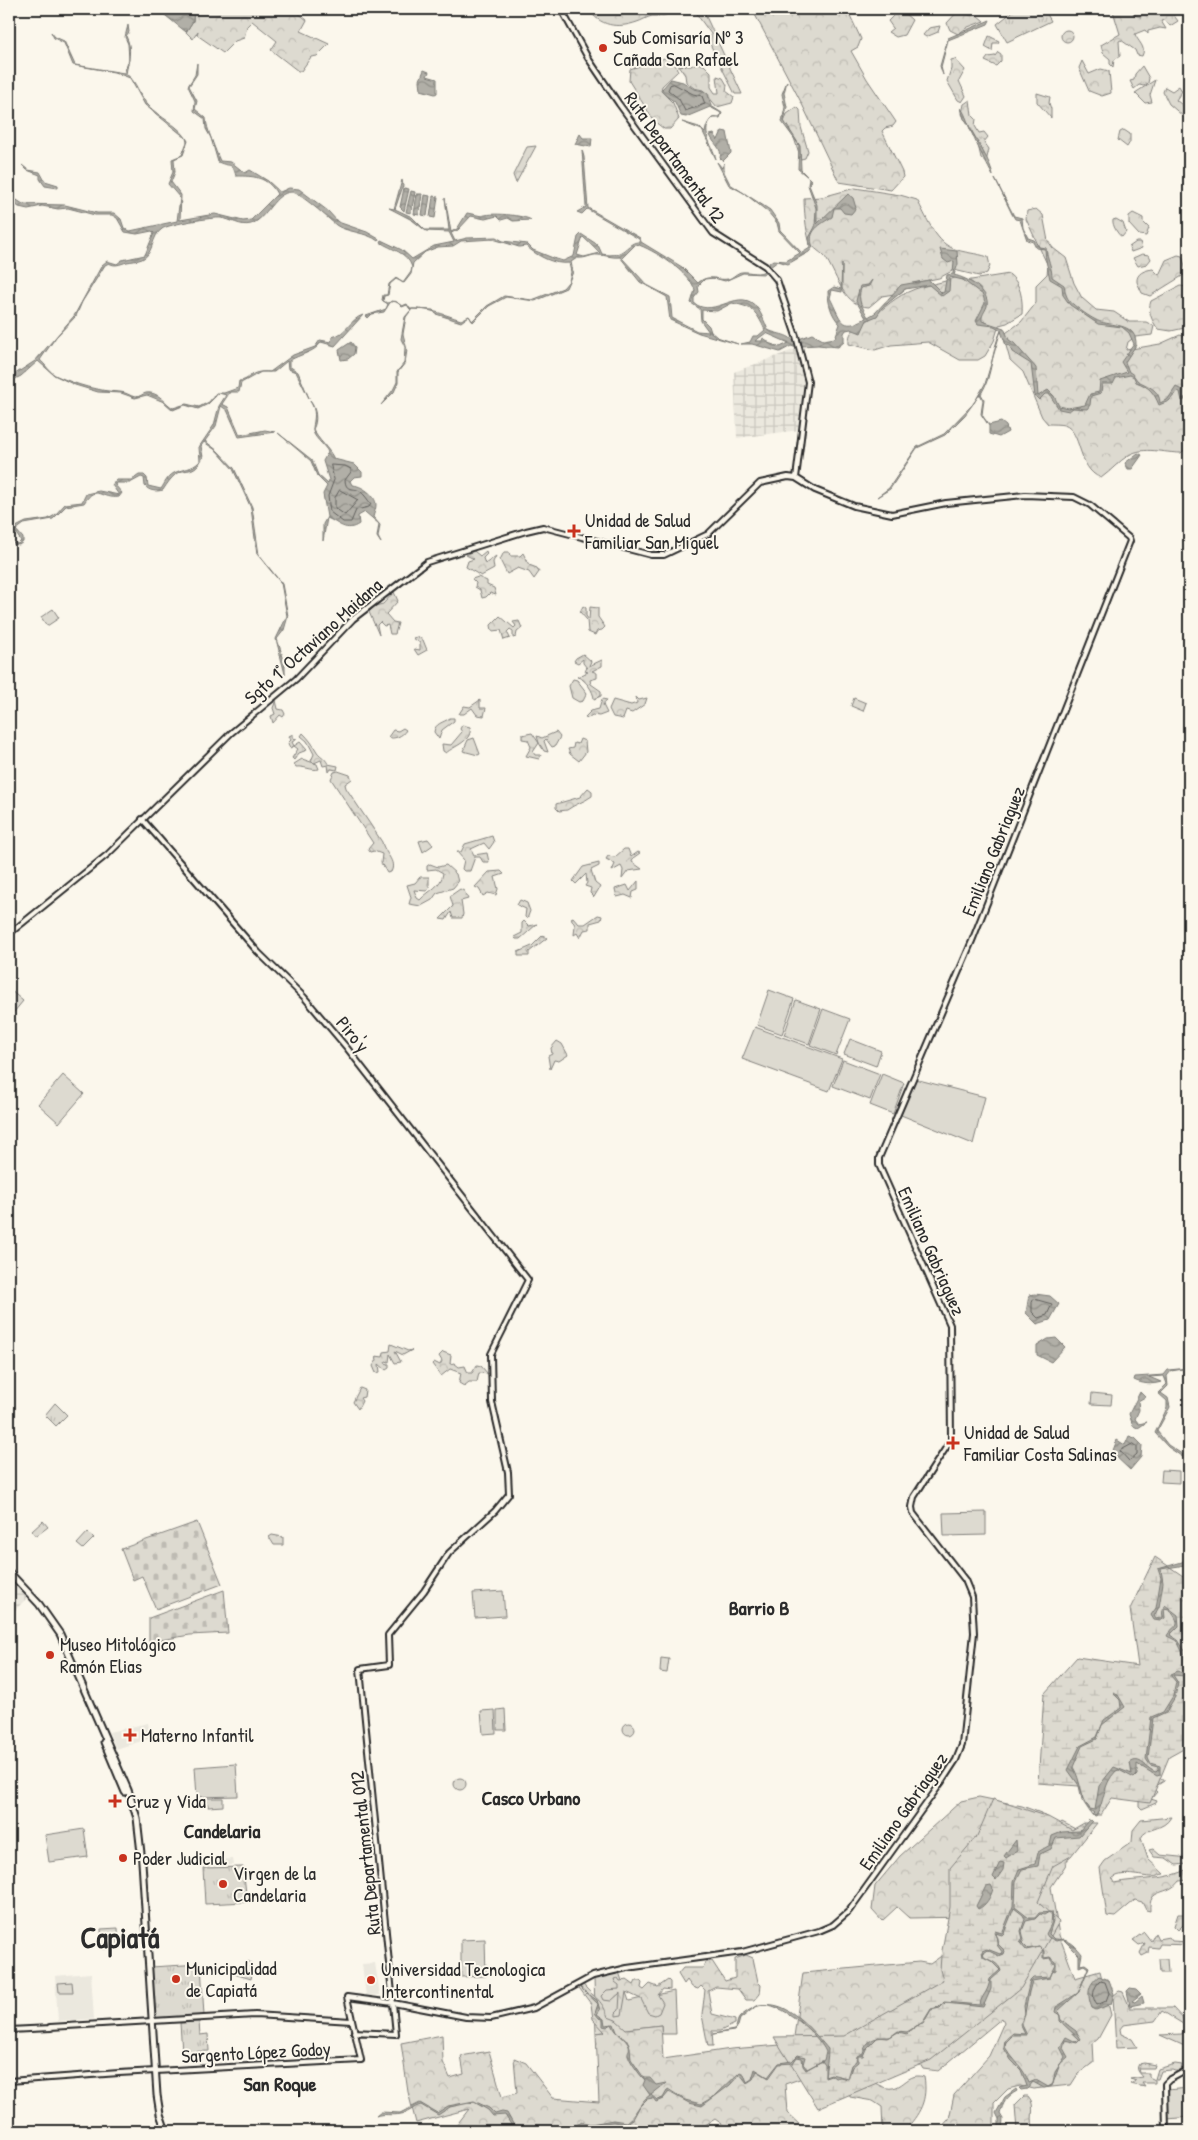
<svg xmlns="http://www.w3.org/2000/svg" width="1198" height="2140" viewBox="0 0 1198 2140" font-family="'Patrick Hand',sans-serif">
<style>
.built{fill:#ebe8de}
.industrial{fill:url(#industrial-grid)}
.grass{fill:#dddad0;stroke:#84827e}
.forest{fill:url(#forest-crowns);stroke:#84827e}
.wetland{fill:url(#wetland-marsh);stroke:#84827e}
.cemetery{fill:url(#cemetery-stones);stroke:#84827e}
.park{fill:url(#park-tufts);stroke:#84827e}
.water{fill:url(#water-waves);stroke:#7b7a75;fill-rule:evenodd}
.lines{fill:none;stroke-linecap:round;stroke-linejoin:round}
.shore{stroke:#61605d;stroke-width:1}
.major-casing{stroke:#2b2b2b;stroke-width:8}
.highway-casing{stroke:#2b2b2b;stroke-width:9}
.major{stroke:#fbf7ec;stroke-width:4}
.highway{stroke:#fbf7ec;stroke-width:5}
.poi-dot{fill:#c8321e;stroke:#fbf7ec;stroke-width:2}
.labels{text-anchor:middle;stroke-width:4;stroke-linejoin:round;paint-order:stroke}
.poi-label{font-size:19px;fill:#2b2b2b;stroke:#fbf7ec;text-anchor:start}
.street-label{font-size:19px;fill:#2b2b2b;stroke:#fbf7ec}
.neighbourhood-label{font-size:20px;font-weight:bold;fill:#2b2b2b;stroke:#fbf7ec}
.town-label{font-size:29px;font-weight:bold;fill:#2b2b2b;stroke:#fbf7ec}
</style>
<defs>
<pattern id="industrial-grid" width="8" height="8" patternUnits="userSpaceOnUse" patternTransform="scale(1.25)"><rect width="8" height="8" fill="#ebe8de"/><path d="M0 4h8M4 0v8" fill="none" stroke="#cac7bf"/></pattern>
<pattern id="forest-crowns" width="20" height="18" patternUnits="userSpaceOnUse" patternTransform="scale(1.25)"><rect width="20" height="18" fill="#dddad0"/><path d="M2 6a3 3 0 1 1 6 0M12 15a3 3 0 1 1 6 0" fill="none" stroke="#bebbb3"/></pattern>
<pattern id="wetland-marsh" width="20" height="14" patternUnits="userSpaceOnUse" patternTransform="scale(1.25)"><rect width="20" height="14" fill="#dddad0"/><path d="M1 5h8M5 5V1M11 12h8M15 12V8" fill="none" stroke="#bebbb3"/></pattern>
<pattern id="cemetery-stones" width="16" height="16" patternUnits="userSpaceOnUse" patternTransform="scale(1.25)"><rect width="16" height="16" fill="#dddad0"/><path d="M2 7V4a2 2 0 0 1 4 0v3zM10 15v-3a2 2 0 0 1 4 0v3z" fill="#bebbb3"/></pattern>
<pattern id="park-tufts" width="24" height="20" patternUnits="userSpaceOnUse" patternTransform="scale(1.25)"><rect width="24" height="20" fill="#dddad0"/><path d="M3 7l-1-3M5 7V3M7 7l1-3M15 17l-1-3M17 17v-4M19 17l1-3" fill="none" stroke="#bebbb3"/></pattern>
<pattern id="water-waves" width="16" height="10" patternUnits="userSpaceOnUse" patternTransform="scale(1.25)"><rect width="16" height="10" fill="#b1afa7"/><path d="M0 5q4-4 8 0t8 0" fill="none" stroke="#908f88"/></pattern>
</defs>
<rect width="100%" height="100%" fill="#fbf7ec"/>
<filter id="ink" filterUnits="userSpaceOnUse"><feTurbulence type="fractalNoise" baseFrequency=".02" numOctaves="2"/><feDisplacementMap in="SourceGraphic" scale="10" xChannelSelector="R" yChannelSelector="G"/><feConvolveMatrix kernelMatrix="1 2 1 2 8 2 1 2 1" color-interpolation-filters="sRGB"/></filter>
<g filter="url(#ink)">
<path class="built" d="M148,1723L151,1738L116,1749L109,1732Z
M233,1859L234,1865L202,1866V1861Z
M375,1963L380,1995L366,1996L362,1964Z
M91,1973L94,2019L58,2021L55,1976Z"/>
<path class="industrial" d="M796,349L805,388L800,430L737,438L734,372Z
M9,1578L27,1598L9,1616Z"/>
<path class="grass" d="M53,609L59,618L47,626L41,617Z
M854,698L866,703L863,711L851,706Z
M9,989L23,1001L9,1018Z
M769,990L794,999L782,1034L757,1025Z
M796,1000L821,1009L809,1044L784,1035Z
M823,1009L850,1019L836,1055L810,1045Z
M755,1027L842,1059L829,1091L742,1059Z
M850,1039L881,1051L876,1066L844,1054Z
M843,1060L880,1074L870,1100L833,1086Z
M882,1074L904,1083L893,1114L870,1105Z
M63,1075L84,1094L59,1123L38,1104Z
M915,1079L985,1097L973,1144L901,1115Z
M1092,1393L1112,1395L1111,1405L1091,1404Z
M1162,1470L1179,1471V1483L1161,1482Z
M986,1512V1535L944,1536L943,1513Z
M43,1521L48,1527L36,1536L32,1531Z
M88,1532L94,1538L83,1549L77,1544Z
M503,1591L505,1616L475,1618L473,1593Z
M661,1658L669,1659L667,1673L660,1672Z
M505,1709L506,1730H497V1710Z
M495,1710L496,1733L483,1734L481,1711Z
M623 1729a6 6 0 1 1 12 0a6 6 0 1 1-12 0Z
M236,1764L238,1796L197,1797L195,1767Z
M454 1784a6 6 0 1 1 12 0a6 6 0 1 1-12 0Z
M207,1798H223V1806L208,1807Z
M84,1829L88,1857L49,1862L45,1835Z
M118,1928L119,1948L102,1949L101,1929Z
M485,1939L486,1976L461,1977V1940Z
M1159,1959H1167L1168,1973H1160Z
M619,1972L629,2001L674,1991L676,2034H662L661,2025L596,2033L594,1979Z
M72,1982L73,1992H59L58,1983Z
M1189,2088V2117L1168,2119L1167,2090Z"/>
<path class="forest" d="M194,9H293L307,20L301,31L329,44L317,56L311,57L301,71H298L271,50L277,41L252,21L247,26L244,38L235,41L223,53L197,35L198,31L193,39L186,32L193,21Z
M588,9H677C667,16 663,16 652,16C647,17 641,21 637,22C617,29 600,26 588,9Z
M696,9L703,10L742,94H735L710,44L711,34L698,16Z
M752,9H847L861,39L858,47L851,51L867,79L896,122L893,126L885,128L882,131L902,172L903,177L891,190L839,182L801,102Z
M960,9H973L968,11L969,15H977L984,21L968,27L958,34L950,30L947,23Z
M1132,9L1134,15L1141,17L1142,9H1169L1178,21L1170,26L1165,20L1161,21L1166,29L1160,28L1148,31V34L1145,30L1135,34C1137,41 1147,47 1142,56L1137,55L1135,50L1121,40L1119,41L1120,56L1114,60L1113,67L1110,64V59L1103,53L1101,45L1120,34L1113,11Z
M897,12H903L912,20L904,35L896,37L888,32L893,28L888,21Z
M940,26L938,32L926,37L923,35L929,28Z
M1061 36a6 6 0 1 1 12 0a6 6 0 1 1-12 0Z
M989,36L999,41L998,43H993L992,51L985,47Z
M998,52L1001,54V61L996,66L985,61L988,57L995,56Z
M668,57L672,58L678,71L662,86L661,91L673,103L679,119L670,129H664L654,121L629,81L630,69Z
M955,59L965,70L959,81L966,96L962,102L958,100L947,81L951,69V60Z
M1082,61L1089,74L1101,69L1109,71L1111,93L1102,96L1089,91L1079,68Z
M697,63L704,65L711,72V87L715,93H719L717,76L723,78L727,85L726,91L734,97L732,103L717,107L703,90L694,88L686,82L685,75L678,65L691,66Z
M1142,66L1149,78L1148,83L1144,86L1139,85L1134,89L1130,81L1134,80L1135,74Z
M1155,80L1150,95L1152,102L1145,103L1135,93Z
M1179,86L1182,91L1176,100L1187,109L1189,117H1184L1169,104L1163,92L1165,87L1172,91Z
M1037,93L1050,97L1049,103L1051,109V118L1037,102Z
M970,100L972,115L976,119L975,126L979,133L984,132L988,137L984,142L989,149L986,162L981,158L977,140L962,114L964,104Z
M797,107L800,110L801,127L808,151L805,158L801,159L794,138L784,122L787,114Z
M1124,130L1130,134V142L1127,147L1118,140L1120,132Z
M536,146L516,183L513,175L527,147Z
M855,188L900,195L917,200C926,216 935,241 952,248C963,253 977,253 988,257L990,266L987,273L979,276L954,270L939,278L914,283L900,293L882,296L869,307C844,306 838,278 827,260C823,252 813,250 809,240C806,230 804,209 804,198L822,197Z
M1036,209L1043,215L1048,241L1053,248L1066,258L1074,283L1082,298L1096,310L1114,312L1129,322H1146L1154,326L1152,335L1135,337L1128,342L1126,350L1160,344L1180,335L1189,338V449L1187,448L1181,453C1164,453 1144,446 1129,455C1119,461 1111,471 1101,478C1076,468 1083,431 1064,425C1059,424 1053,424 1048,424L1042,417L1023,372L1010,360L1003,335L1021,322L1036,303V285L1047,274L1048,266L1026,219L1027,211Z
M1133,213L1143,218V222L1149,228L1146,236L1139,235L1129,224V216Z
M1116,219L1123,223L1126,232L1122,237C1118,235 1112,225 1113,220Z
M1136,242H1140L1142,248L1131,252L1129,247Z
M1142,254L1149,255L1151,259L1147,264L1138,266L1133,258Z
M1178,255L1182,256L1187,273L1150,296L1142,293L1137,282C1136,273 1145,270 1153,269L1159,275L1166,260Z
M1009,274C1021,283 1023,300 1022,314L1007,323L999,325L994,341L985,356L978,360H960L928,342L891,345L875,350L849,344C848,328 859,327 870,319C886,307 894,297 915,289C929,284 943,283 957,277L965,281Z
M1180,286L1189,287V327L1171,331L1158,329C1152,321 1147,311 1151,301Z
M474,551L480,556L486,551L487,554L483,558L485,564L496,556L493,562L494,569L481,576L466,567L468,561L474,559L466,555Z
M504,552H509L510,556H520L523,553L529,565L537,568L539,572L534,579L529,572L518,568L507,574L500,560Z
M478,577L487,581V585L494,588L496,595L490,593L486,597L482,598L480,590L475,587L476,583L472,579Z
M394,592L398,601L386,614L393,622L398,623L395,634H390L388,625L384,626L380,622L377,625L379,635L369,612L375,606L383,604Z
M583,606L586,608V616L589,620L590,607L598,608V617L605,627L602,630L597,631L595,635L588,632L587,620L580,612Z
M500,616L514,628L516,626L513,622L519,621L522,628L517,632L516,637L513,638V631L510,629L507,632L510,638L504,640L501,630L492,631L491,625Z
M417,637L423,640L427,650L418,655L414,649L420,650V643L413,638Z
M583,654L591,661L589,666L602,660V666L592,671L597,673V678L590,680L591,684L601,691V696L594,699C594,692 585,678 577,677L588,672L585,671L587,668L583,663V659L578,663L574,661L576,658Z
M573,679L577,680L587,693L583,701L579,702L572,698L569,686Z
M636,697L639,700L647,698L645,704L632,713L626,711L623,719L613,717L609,709L613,700L631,705L637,703Z
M602,699L607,700L603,705L607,713L599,716L592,715L588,718L585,717L591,711L599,709Z
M276,700L278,709L283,710L285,714L283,717L280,715L273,723L271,716L275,714L273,708Z
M480,700V708H486L484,716L477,715L472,708L464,714H459L464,706L470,707Z
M450,718H454V721L442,730L439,739L434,732C435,723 443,723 450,718Z
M462,725L470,727C473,741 454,746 446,753L443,751L442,744L451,745L462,732L460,729Z
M403,728L406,730C403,736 393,740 388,737L393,730L398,731Z
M556,732L560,737L555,746L552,747L546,739L544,741L548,752L544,751L539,743L533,752L535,755H541L539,759L526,756L531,747L528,740L522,739V735L532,733L539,743L537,736L542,738Z
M303,733C309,739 312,743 316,750C319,756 325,757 328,764L338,766L337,770L331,769L329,772L328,765L323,766L321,760L314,763L311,761L314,754L307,741L301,736Z
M293,734V738L297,739L292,742L294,746L300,742L307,750L299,753L294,760L292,758L298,749L294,746L290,748L288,743L291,740L289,736Z
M474,738L480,754L478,755L463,751L468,740Z
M580,739L585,741L586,752L579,761L570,754L568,749L573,748L574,743L578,744Z
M302,759L317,764L319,769C312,771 304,766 296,767L294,764Z
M338,771L350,775L352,779L345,784L346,788L382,842C384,853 397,861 391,872L387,873L381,863L382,854L374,851L370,852L368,849L373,843L331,779L334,772Z
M588,788L592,791V796C584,802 575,804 567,810L559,811L556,808V804L580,797Z
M492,836L494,842L489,849L484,843L471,849L474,855L487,853L489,862H483L480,857H475L470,871H464L462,869L464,860L457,852H461L465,844Z
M428,839L433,845L423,852L419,841Z
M624,849H628L631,857L638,852L640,853L633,858L632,862L642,869L628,871L622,879L623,870L621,866L612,871L615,864L606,859L608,856L615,857Z
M599,863V866L591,870L595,883L600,887L594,897L590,893L591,888L585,886L587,883L586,874L576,884L573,881L583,867Z
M430,864L438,867L446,865L456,874L458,882L453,888L437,893L432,900L421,906L409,904L411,897L407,885L415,883L420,877H429V888L427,891L414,890L417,898L420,900C428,891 442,886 443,873L436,869L427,870V866Z
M489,872L501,871L504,874L495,877L498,889L496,895L488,893L483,896L479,889L475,887Z
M638,881V890L633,892L632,898L625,895L617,897L615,889L627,885L630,891Z
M460,889L464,891L468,899L461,901L463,914L462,918H453L451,912L446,920L440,919L453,906L450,896Z
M520,900L527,903L530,911L527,919L525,917L526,909L517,905Z
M598,915L602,916L601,920L590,923V929L584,930L580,938L577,933L574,935L575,925L571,918L573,917L579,924H585Z
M524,921L529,926L537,924L520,939H516L514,937L522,933V923Z
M543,935L547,938L529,952V956H518V952L532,946Z
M557,1041L562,1044L568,1055L559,1061L554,1060L550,1069L548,1056L552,1054L551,1048Z
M391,1344L408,1351L412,1350L403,1355L395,1351L401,1362L395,1363L390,1354L389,1362L386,1361L385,1363L389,1364V1368L386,1370L379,1364L380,1372L376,1373L373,1366L377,1360L376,1356L383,1357L384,1352L390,1351Z
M443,1352L451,1355L450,1364L454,1363L459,1367L465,1366L468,1373H472L477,1365L481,1366L488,1374L479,1373L477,1382H469L464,1386L459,1383L461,1373L450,1369L441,1376L432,1364L434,1362L440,1365L442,1361L439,1356Z
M360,1388L365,1390L364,1397L360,1398L362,1401L358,1409L353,1402Z
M272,1535L283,1537V1545H274L269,1537Z
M1156,1778L1164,1779V1781L1153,1788L1157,1792L1151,1799L1157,1801L1156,1803L1142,1809L1139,1806V1802Z
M979,1797L1022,1806L1041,1813L1039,1830L1053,1829L1062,1822L1081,1832L1065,1866L1051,1887L1059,1935L1075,1978L1100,1971L1111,2015L1098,2039L1093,2043L1094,2062L1078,2074L1071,2085L1033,2089L1020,2086L1008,2089L994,2103V2131L981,2129V2131H938L949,2119L954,2095L989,2056L1004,2022L1002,2018L938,2071L923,2069L918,2061L872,2081C902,2102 903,2070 924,2077C928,2100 920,2114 904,2131H883L882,2107L873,2101L850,2097L845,2084L814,2074L785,2084L787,2113L801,2126V2131H732L715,2119L702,2127L701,2131H452L469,2109L416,2123L408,2092L401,2043L442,2035L443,2062L450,2078L464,2074L461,2056L489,2051L502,2097L517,2093L514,2058L526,2063L553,2098L599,2102L596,2033L605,2032L593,2019L591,2004L577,1985L582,1983C593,1998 601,1997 608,2017L616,2020L626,2029L661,2025L663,2059L731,2049L793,2044L803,1973L919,1962L930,1964L961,1942L971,1917L909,1918L897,1907L882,1921L872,1910L875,1886L900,1856L961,1801Z
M1171,1817C1164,1831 1145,1827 1141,1838L1148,1859L1164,1874C1160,1874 1157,1877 1152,1877C1141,1877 1121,1870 1112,1879L1114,1883C1135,1878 1171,1881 1189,1868V1880L1179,1881C1168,1897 1148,1886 1150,1911L1146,1910L1142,1902L1135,1900L1115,1917L1107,1916L1100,1868L1105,1861L1132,1842L1133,1830L1141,1820Z
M1153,1849L1160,1855L1189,1858V1866L1188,1864L1176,1865L1166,1858L1154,1857L1149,1850Z
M1178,1914H1184L1189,1919V1924L1183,1925L1178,1930L1174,1926Z
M1144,1932L1151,1941L1155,1933L1158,1939L1169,1937L1172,1941L1189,1942V1945L1160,1944L1158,1948L1149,1947L1148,1953L1142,1956L1140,1953L1145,1943L1139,1945L1133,1940Z
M746,1955L753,1958L758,1982L761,1985L760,1994L755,2000H746L738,1989L716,1987L708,1991L712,2014L735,2020V2024L720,2031H712L713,2046H708L702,2015L705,1990L701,1986L698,1989L692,1987L687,1980L684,1984L678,1974L683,1968H703L705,1962L712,1961L725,1981L735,1978V1959Z
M248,1961L252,1964L249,1968L252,1974L251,1979L231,1973L246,1970Z
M618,1978L620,1981L627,1980L634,1985L636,1981H640L642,1983L641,1988L644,1990L650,1984L658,1987L668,1980L670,1982V1990L663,1989L658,1995L663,2003L659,2013L655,2015L648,2013L641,1999L626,1992L622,2015L616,2016V2013L619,2010L620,1993L611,2001L603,2000L601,1996L607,1990L619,1989V1985L615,1982L614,1979Z
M1119,1991L1123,1992L1130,2008H1173L1185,2021L1183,2024L1162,2011L1155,2021L1123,2025L1120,2029L1121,2034L1132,2039L1137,2047L1116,2048L1113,1996Z
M1189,2021V2048L1160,2035L1182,2034Z
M1144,2063L1155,2065L1154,2068H1139L1140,2073H1149V2077L1155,2080V2083H1142L1145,2087L1130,2084L1136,2081L1130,2079L1143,2077C1140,2073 1135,2070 1139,2064Z
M1175,2064L1182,2065L1181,2070L1178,2072L1172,2070L1161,2071L1158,2079H1155L1158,2069Z
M1024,2096H1028C1038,2106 1027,2121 1036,2131H1017L1015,2105Z"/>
<path class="wetland" d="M1155,1557L1189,1580V1746L1169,1757L1150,1803L1112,1798L1101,1815H1092L1082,1800L1079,1786L1038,1783L1044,1694L1077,1657L1138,1666L1130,1609Z
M993,1799L1048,1817L1072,1830L1084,1823H1097L1071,1856L1053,1866L1038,1902L1059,1922L1021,1988L931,2060L818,2108L774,2037L844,2036L943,1980L940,1970L941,1956L950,1907V1868L977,1836Z"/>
<path class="cemetery" d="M197,1522L222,1584L156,1609L142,1576L133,1580L121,1549Z
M224,1590L228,1633L190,1635L149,1642V1618Z"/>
<path class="park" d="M1016,9H1044L1051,21L1007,42L997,24Z
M55,1403L67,1415L56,1426L45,1415Z
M243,1867L247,1902L205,1904L203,1868Z
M201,1964L204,2016L155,2019L151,1967Z
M199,2022L200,2035L208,2034L209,2051L182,2052L180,2023Z"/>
<path class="water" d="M164,9H194L193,21L186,32L161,12Z
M990,20L988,24L948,40L941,67L943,75L940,66L948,38Z
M128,25L129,32L126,36C133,50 128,61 126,74C137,81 139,96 148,105C159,118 180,125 188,141L183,155L174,159L175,172L171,182L181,195L180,220L215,214L243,221L251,220L277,194C267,176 253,176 236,176C232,161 231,168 218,162L211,138L206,129L205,119L194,111L195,101L188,86L195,75L197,63V74L189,86L197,101L195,109L206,118C206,128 216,151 220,161L231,162L245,173L250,170L268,181L280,192L289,188L299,189L328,211L338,222L367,232L379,239L378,241C367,232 345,232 336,225C329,219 299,192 292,192C274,192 267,219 251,224C240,227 231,219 221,218C213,217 168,224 162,229C151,236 154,254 142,259C137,261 132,261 127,262C120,264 115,267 109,263L105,265L82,302L76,316L56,337L40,360C45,364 50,373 57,376C77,385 98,391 120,392C126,392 130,396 135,397C140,397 142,394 146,393C158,391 165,403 173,408L186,404L199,407L209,402L216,393H224L238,388L239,381C252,380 248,370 270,372L293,355L315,347L320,340L331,342L332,337C347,334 350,319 363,315L335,346L321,342C315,353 299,354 289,361V366L298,372L309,398L296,372L288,369L287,361L274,372H261L241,383L239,392H230L222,404L228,407L240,435L265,430L275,432L239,437L227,410L221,406L216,426L205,441L218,451L234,468L252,507L259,555L282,584L288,616L284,630L277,639L285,663V674L276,639L287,616L281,583L257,554L251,508L233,469L217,451L204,442L201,446L203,457C194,476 185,467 176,474C170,479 167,484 163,490C156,492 149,491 145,486L144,478L141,477L130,483H116L115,485L122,493L119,497C100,500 97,483 84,503L66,506L53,519L24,524L16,530L23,538V542L19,545L9,543V540L18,544L21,541L15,532L16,527L26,522L48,519L55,515L65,504L82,502L86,494L99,491L119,495L112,485L116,480H132L139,475H144L147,478L148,486L161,489C165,483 167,477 174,473C184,468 192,470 200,461L199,447L214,425L219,406L226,395L219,393L208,404L198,409L185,405L173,410L164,402L147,395L135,398L121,393L98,392L75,385L54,375L38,361L21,376L9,382L12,376L35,361L74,316L102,265L107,261L117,264L122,260L145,255L154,233L152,231L137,234L125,232L117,218L112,215H95L68,208L58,209L42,206L28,209L19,207L9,200V195L23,204L65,205L97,213H114L121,219L124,228L130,231L177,221L180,198L168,184L173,172L172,159L182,155L187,142L186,138L145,105L130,78L114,72L73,65L64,43L54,38L51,32L55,37L64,41L75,65L124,73L129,60L128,44L125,37Z
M424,70L429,72L427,76L437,79V93L435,94L421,90L420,80Z
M671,79L683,82L694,89L704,91L708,94L711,106L722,113L720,118H712C700,133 712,143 716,159L702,130L682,122L699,127L705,133C706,125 710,115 720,117L721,113L710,107L686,117L681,116L675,102L665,95L662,89Z
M787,81L784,93L787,107L784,121L800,146L801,170L811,180L809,185L817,205V224L848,194L853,198L856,208L851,214L844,213L840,208H834L832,217C821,224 806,231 813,247L809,252L788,264L778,261L770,267L769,263L773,260L786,261L800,253L779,231L777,223L768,212L744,193L729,185L717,162L722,168L724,163V172L730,184L770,210L779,223L780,230L802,253L810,248L809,238L815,227L816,208L808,185L809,178L798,169L799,145L782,122L785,107L782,94Z
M961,108C966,115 967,121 970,128C976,141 992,163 993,176C988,167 967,126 968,122L964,119Z
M722,131L727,132L731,153L723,161L720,158C723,148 713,144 710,135L714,134L718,140Z
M580,134L583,138H592L591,147L575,144Z
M582,150L584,157L588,208L640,238L641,242L682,267L698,283C709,273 716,281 728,279C733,278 737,272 742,272C751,271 758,276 766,270L764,274L743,273L725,281L714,278L705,279L698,286L699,292L694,298V303C715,320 740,284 758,309C762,315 765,323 768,330C781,336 792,333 797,348L791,346L780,352L752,344H741L750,342L753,336H758L765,330C756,311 753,307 732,303L717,311L702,310V319L709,326L711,332L717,337L738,344L699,333L670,320L667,297L640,282L620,257C611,258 606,255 598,255C591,254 587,259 577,258L571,262L573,272L566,288L535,301L506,297L489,306L473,322L469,316L461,322L436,314L433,310L412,309L406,317L403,334L407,350L405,363L398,372V383L394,392L381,405L393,390L397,382V372L404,363L405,347L401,339L405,317L411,310L407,305L402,307L397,302L391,301L384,312L372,314L368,318L366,316L386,309L388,304L382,300L383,295H387L389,284L396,278L403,283L411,272L412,267C407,252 392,250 380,242L381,240L402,250L412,259L434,246L454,242L449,232L426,231L412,220L389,208L394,209L402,180L403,186L395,209L412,217L425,230H449L445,198L451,232L457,229L467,213L482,216C489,212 524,215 531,220L513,221L508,218L501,220L497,216L485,219L471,216L458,230L451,233L455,241L467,238L496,237L503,241L527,244L533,250L553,258L563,261L574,256L578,237L581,234L598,245L602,254C626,259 626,241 640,242L639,239L587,209L582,214L577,212L586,207ZM583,237L600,253L584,257L577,255ZM493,239L519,247L526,246C537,256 554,265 569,263L571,272L569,281L563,288L532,300L504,296L487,306L472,321L469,316L461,320C443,314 428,308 410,309L407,304L402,306L395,301L387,303L383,301L384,296L388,295L390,284L396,279L404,283L411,274L413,263L425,252L438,247L453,246L461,241ZM636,244C653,249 690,273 695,290L691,303L700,309L701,321L709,332L697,331L672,318L670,297L647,285L622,258ZM766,333L789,343L780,347L768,343V341L763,338L762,341H755Z
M22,165L28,170L40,172L45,181L58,185V188L45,186L40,179V175L27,170Z
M995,179L1014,216L1022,218L1023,228L1028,238L1034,240L1039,247L1046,248C1047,258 1052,267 1052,277L1064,285C1065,289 1065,293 1067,297C1070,304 1093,320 1101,322C1115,326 1137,324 1136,345L1125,362L1129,372C1134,374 1135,378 1138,381C1148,386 1160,390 1160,403L1168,399L1176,387L1182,390V399L1189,396V398L1182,401L1180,392L1178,391L1169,401L1159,405C1154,393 1150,387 1136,382L1134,377L1130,375L1116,378L1113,384H1102L1101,393L1091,396L1090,405L1087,409L1073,408L1069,411L1059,409L1049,394H1045L1039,400L1035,396L1031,364L1012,352L1010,346L1006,345L1001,331C991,350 993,375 981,394L984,399L982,415L989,425L1001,422L1006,426L1008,432L999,437L989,434V426L981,414L983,400L980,394L965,415L945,435L917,448L890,489L877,497L889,488L917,447L944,434L974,403L985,384L1001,330L994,326L978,324L976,321L985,303L983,295L963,280L950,277L949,291L942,296L929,285L905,289L882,308L877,316L867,320L861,333L851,329L846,330L844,333V342L838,347L818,345L801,346L799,339L812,334L823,340L835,338L840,324C831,315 828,303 828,291L834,287L841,289L842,264V292L832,290L830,298C841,319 841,333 866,318L856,301L860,286L868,285L872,280L869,286L861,288C857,301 862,306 868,317L875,313L901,285L929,280L942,293L944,292L947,275L953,274L954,261L948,263L943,259L940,249L957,251L958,264L954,275C967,278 990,290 987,306C985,312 981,315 982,321L1004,328L1009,340L1014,343L1036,368L1038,396L1048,390L1054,396L1059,406L1068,408L1085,405L1090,394L1099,392L1100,381L1127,372L1121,362L1134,344L1129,333L1122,327L1098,324L1070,305L1063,295L1062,286L1050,279C1048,269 1045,259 1045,249L1036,248L1033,242L1027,240L1020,220L1015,219L1012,214Z
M404,188L409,189L404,211L400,207Z
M411,191L415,192L411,213L406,212Z
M417,194H422L419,215L414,214Z
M425,195L430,196L427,216L422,215Z
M433,196L438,197L435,218L430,217Z
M351,342L355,347L354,354L348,359L341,360L339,350Z
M310,401C316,408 318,421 313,429C318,440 329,448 334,459L354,464L362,472V476L354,477L350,481L352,485C361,485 376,495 376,505C376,509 374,513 373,517L380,525L378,537L381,543L377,537L379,524L365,512L358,516L359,524C346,533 339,523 327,518L323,541V524L327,517L323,494L327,486L317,476L311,461L278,433L312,460L318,475L328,484L329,480L323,461L328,452C325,445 311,436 313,428C314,418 317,412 310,401Z
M1138,453L1142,455L1132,469H1128L1125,463Z
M1035,1294L1050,1296L1059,1304L1050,1320L1037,1324L1026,1313L1029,1295Z
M1056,1338L1065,1347L1051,1362L1037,1355V1346L1048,1339Z
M1189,1368L1171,1371L1167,1376L1168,1386L1161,1393L1168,1398L1170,1407L1157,1431L1168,1445L1185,1456L1189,1470L1184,1458L1168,1447L1155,1433L1167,1408V1401L1158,1393L1167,1384L1164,1376L1149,1377L1161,1382C1152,1385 1142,1384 1134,1380L1135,1377L1164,1375L1168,1370Z
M1140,1392L1145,1397L1138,1401L1139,1410L1135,1419L1139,1424L1147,1422L1138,1428L1133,1426L1129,1414Z
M1129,1436L1135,1438L1142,1445L1141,1457L1130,1470L1112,1453L1117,1440L1125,1445Z
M1189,1557V1562L1185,1565L1161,1569L1163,1583L1159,1607L1154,1616L1156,1619L1163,1617L1162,1610L1165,1605L1178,1615L1179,1626L1170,1635L1178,1640L1189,1657L1183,1653L1177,1641L1167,1636C1173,1624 1185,1628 1169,1609L1164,1608L1165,1618L1160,1621L1154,1620L1151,1615L1156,1608L1161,1578L1158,1569L1182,1562Z
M1189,1668V1672L1185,1676L1173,1675L1178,1683L1175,1697L1166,1712L1153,1718L1148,1758L1150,1763L1160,1766V1775L1157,1776L1137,1764V1775L1134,1778L1119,1770L1116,1771C1102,1785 1105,1802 1096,1816L1092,1815L1094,1813C1081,1805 1085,1795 1078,1784C1075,1779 1071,1775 1068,1770L1080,1746L1097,1737L1104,1720L1121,1708L1120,1700L1113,1693L1118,1695L1125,1707L1102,1725L1097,1739L1082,1746L1073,1767C1081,1780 1080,1797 1090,1809L1095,1810L1099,1786L1114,1767L1132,1774L1130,1763C1140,1755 1146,1769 1156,1772L1158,1770V1767L1150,1765L1146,1759L1151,1717L1163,1712L1173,1696L1176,1682L1171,1676V1674L1178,1671L1185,1674Z
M1089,1820L1092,1821L1079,1836L1056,1838L1051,1849L1040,1854L1038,1866L1022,1869L1016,1881L1015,1907L1029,1918H1035L1039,1913L1052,1912L1053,1921L1049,1934L1054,1939C1068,1940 1072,1941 1082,1954L1080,1965L1085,1964L1089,1967L1079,1992L1058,2011L1061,2020L1076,2031L1081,2039L1077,2043L1065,2040L1063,2048L1068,2057L1060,2064L1052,2086L1044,2088L1033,2082L1027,2089L1021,2090L1019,2088L1027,2086L1021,2070L1011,2060L1004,2048L1005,2040L1013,2033L1025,2034L1020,2024L1025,2015L1024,2006L1030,1981L1033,1978L1050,1977L1056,1965L1050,1958L1043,1959V1951L1039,1947L1026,1950L1020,1943L1023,1939L1021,1931L1025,1919L1023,1915L1014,1908L1004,1933L1002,1935L995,1933L998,1944L1005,1951L1004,1954L999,1956L987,1950L983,1953L984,1957C991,1961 999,1963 1001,1971L991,1980V1989L983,2007L945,2003L940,2008L931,2010L923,2024L916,2026L907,2034L898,2032L888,2038L878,2037L866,2049L863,2056H858V2062L852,2067L848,2079L840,2077L835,2078L831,2075L825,2077V2065L822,2061L806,2070L803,2066L802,2058L797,2057L793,2063L779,2064L769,2078L757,2071L753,2079L747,2083L740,2074L730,2085L702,2106L689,2103L669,2092L663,2099L656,2102L653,2098L647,2099L640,2106L633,2119L626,2124L613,2122L584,2125L561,2131C567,2125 575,2127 582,2122L591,2124L613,2120L626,2122C637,2115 639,2102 650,2095L643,2085L645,2080C641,2077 628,2059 628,2054C628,2049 630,2051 629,2046C626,2038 616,2035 612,2024L607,2027L603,2026V2019L599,2018L595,2013L598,2004L578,1985L586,1993L597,2000L600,2010L597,2014L604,2019L605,2025L614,2024L617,2032L626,2039L630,2047L631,2059L644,2078H650L656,2085L666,2083L651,2095L657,2100L663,2098L668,2089L685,2100L701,2104L715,2096L740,2072L744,2074L747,2082L752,2079L755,2069L768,2077L779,2063L792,2061L798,2055L805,2057L803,2064L807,2069L824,2060L826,2052C819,2035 780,2000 759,2005C754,2007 746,2015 740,2019L738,2026L734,2031L713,2034L734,2030C738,2026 736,2021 740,2017C776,1985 805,2022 828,2049C828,2058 826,2067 825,2076L831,2074L847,2078L851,2065L856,2061L857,2056L863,2053C867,2038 877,2037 890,2037L898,2031L907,2032L923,2022L931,2009L939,2007L944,2002L980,2005C981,1995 988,1994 990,1979L1000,1970L991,1961L983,1957L982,1951L987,1949L1000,1954L1003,1953L997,1945V1938L994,1933L995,1931L1002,1933L1003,1931L1013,1906L1014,1881L1019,1869L1035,1864L1038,1852L1050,1845L1052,1836L1062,1832L1079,1831ZM1049,1912L1052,1913L1051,1924L1046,1934L1048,1937L1056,1941L1063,1939L1079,1955V1967L1084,1965L1088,1968L1078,1993L1056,2007L1055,2012L1060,2015V2021L1079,2039L1076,2042L1066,2037L1060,2047L1065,2057L1055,2072L1053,2084L1048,2087L1036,2080L1029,2083C1024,2068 1013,2060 1005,2047L1006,2042L1013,2035H1027L1022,2025C1027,2009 1027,1996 1032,1981L1050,1978L1052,1972L1056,1970V1962L1050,1957L1044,1958V1951L1039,1947L1028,1949L1022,1943L1024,1940L1022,1931L1026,1921L1035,1919L1040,1914L1044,1915Z
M1016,1840L1017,1851L1006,1858L1004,1856Z
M1000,1862L1004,1863L1003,1870L996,1880L993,1877Z
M991,1885L993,1889C991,1896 986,1906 978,1909L976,1906L986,1886Z
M1099,1976L1109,1980L1114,1994L1111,2004L1096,2010L1092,2008C1087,1995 1087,1985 1099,1976Z
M1130,1988L1136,1989L1141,1994L1132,2001L1135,2002L1142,1996L1144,2003L1130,2006L1127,1991Z
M1016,2089L1017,2091C1006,2097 1003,2103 1000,2114L1003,2119L1002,2131H999V2119L996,2113L1005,2097Z
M474,2101L489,2108L495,2114L502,2112L507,2113L517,2131H515L505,2115L493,2116L488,2110L474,2102L450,2107L438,2115L421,2105C413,2107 409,2113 401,2114C392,2116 383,2113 376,2116L381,2112L400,2113L420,2103L437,2113L448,2106Z"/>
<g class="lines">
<path class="shore" d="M674,84L693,94L702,96L705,104L685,111L679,99L668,90L670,85Z
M331,465L345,466L351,469V472L345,480C346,492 352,487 360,491C364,494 368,500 371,504L369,507L356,510L351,522H343L330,512L328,496L334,480Z
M340,490L358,500L345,515L335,508V498Z
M1034,1299L1052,1304L1047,1315L1038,1318L1032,1312V1303Z
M1133,1444L1137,1447V1454L1129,1461L1120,1451Z
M1100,1981L1105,1982L1109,1993L1106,2001L1097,2005C1091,1998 1093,1987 1100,1981Z"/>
<g class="major-casing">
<path id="major" d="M561,9L588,58L619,104L713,233L765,266L777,280L796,336L808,382L796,478
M142,819L258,952L304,997L347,1048L528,1280L491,1354L492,1402L508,1472L509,1494L495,1511L449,1553L424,1591L388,1635L389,1665L360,1669L396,2034L354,2032
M9,934L108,854L231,733L296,679L353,619L427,562L526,531L543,527L651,555H664L708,534L760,483L788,477L796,478L815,490L854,506L892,514L946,503L1025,495L1074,497L1090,505L1129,538L1130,541L972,941L879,1158V1165L950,1325L951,1440L914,1497L912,1507L913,1513L965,1580L972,1597L974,1633L962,1745L956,1760L941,1783L849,1911L833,1925L819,1931L742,1952L627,1968L593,1976L534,2008L491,2018L466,2017L393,2003L347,1997L361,2060L119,2073L9,2081
M50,2027L255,2015L351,2021
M9,2030L51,2028
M1166,2131L1165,2084L1169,2080L1189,2069"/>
</g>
<g class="highway-casing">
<path id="highway" d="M9,1572L39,1604L60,1634L128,1790L137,1818L142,1862L157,2095L160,2114L166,2131
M104,1742L125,1792"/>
</g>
<use href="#major" class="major"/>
<use href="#highway" class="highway"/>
</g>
</g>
<g class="poi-dot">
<circle cx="603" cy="48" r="5"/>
<path d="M571.5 523.5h5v5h5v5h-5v5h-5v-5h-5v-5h5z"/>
<path d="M950.5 1435.5h5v5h5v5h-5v5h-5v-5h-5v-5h5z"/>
<circle cx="50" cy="1655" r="5"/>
<path d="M127.5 1727.5h5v5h5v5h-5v5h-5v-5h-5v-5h5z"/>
<path d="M112.5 1793.5h5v5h5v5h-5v5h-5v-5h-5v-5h5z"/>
<circle cx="123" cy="1858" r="5"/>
<circle cx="223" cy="1884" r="5"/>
<circle cx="176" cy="1979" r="5"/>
<circle cx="371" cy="1980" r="5"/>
</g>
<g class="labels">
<g class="poi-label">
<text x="613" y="44">Sub Comisaría Nº 3<tspan x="613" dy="22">Cañada San Rafael</tspan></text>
<text x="585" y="527">Unidad de Salud<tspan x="585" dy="22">Familiar San Miguel</tspan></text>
<text x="964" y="1439">Unidad de Salud<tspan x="964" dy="22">Familiar Costa Salinas</tspan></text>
<text x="60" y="1651">Museo Mitológico<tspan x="60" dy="22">Ramón Elias</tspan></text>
<text x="141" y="1742">Materno Infantil</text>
<text x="126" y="1808">Cruz y Vida</text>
<text x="133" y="1865">Poder Judicial</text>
<text x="233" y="1880">Virgen de la<tspan x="233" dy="22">Candelaria</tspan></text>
<text x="186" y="1975">Municipalidad<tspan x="186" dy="22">de Capiatá</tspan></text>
<text x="381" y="1976">Universidad Tecnologica<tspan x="381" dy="22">Intercontinental</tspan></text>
</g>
<g class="street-label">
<text transform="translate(675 157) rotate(54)" y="7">Ruta Departamental 12</text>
<text transform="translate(313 641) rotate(-42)" y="7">Sgto 1° Octaviano Maidana</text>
<text transform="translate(993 851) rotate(-68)" y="7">Emiliano Gabriaguez</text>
<text transform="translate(353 1034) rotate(50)" y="7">Piro'y</text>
<text transform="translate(932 1251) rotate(66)" y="7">Emiliano Gabriaguez</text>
<text transform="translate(903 1811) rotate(-55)" y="7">Emiliano Gabriaguez</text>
<text transform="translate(365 1853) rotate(-96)" y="7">Ruta Departamental 012</text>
<text transform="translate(256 2052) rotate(-3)" y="7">Sargento López Godoy</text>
</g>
<g class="neighbourhood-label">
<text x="759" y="1615">Barrio B</text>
<text x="531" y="1805">Casco Urbano</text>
<text x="222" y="1838">Candelaria</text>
<text x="280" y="2091">San Roque</text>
</g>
<g class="town-label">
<text x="120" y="1948">Capiatá</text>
</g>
</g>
<rect width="1198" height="2140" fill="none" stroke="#fbf7ec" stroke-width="30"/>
<rect x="15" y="15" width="1168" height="2110" fill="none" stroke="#2b2b2b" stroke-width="2" filter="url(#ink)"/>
</svg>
